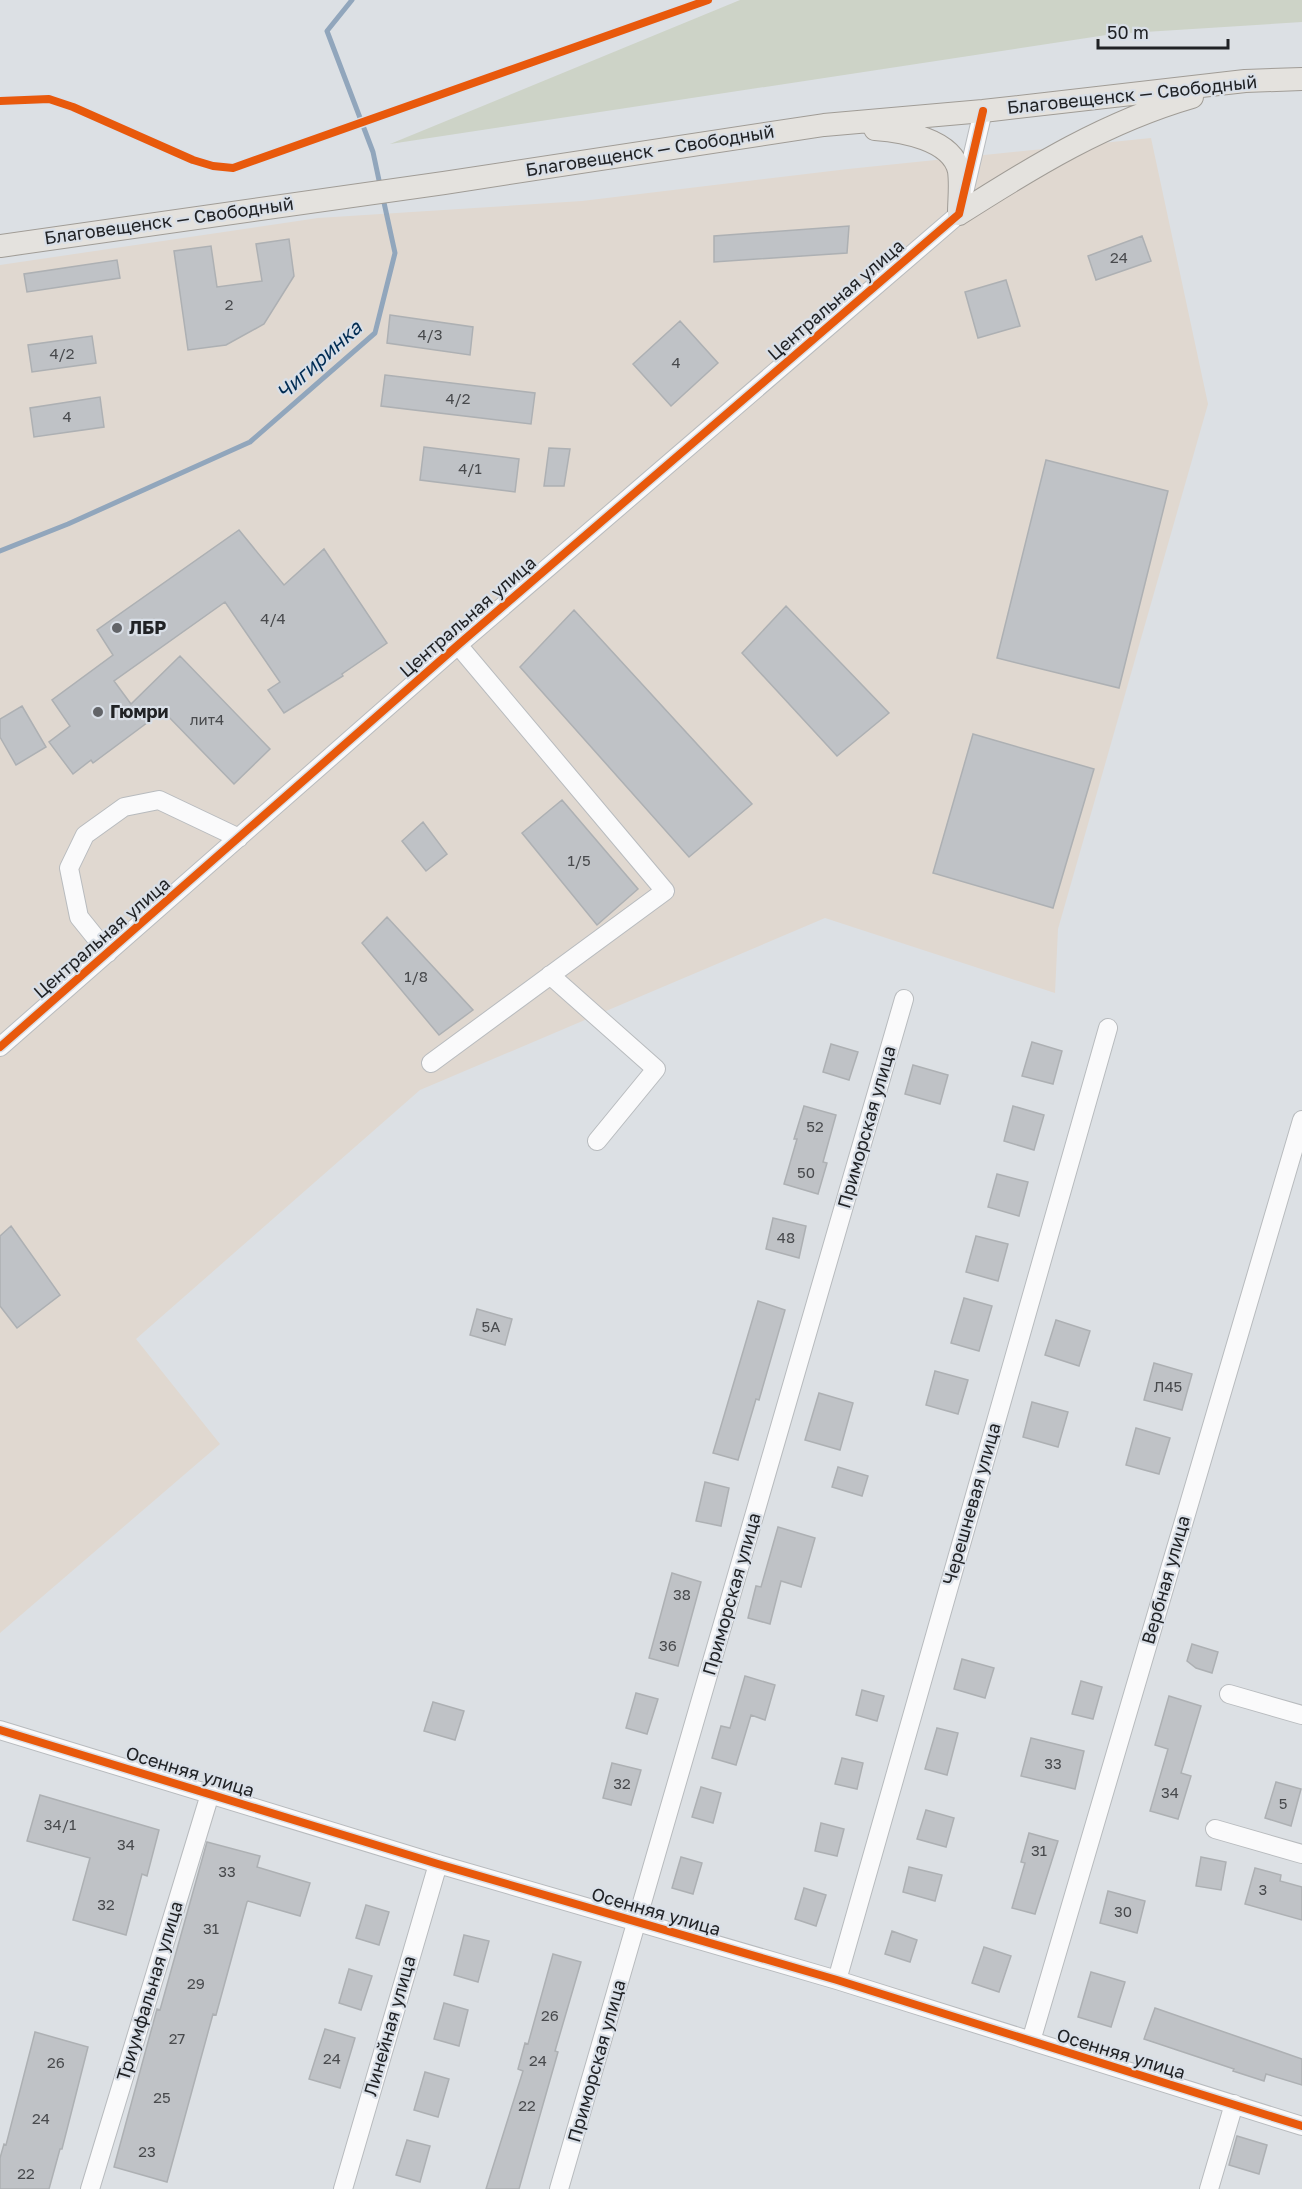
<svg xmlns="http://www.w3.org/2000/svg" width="1302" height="2189" viewBox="0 0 1302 2189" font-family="'Golos Text',sans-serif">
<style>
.industrial{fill:#e0d8d0}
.green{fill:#cdd3c7}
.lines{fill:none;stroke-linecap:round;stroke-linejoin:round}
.stream{stroke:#91a6bc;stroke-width:5}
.building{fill:#bfc2c6;stroke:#adb0b3;stroke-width:1.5}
.minor-casing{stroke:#b8bbbe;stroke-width:20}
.major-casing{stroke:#a09c96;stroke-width:24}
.minor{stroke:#fafafb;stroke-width:18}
.major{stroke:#e4e2de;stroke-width:22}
.cycleway-casing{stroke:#d9dfe7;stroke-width:11}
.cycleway{stroke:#e8590c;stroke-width:8}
.poi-dot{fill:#626468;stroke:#d9dfe7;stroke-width:2}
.labels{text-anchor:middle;stroke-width:4.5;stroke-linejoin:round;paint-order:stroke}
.number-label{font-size:15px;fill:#484a4d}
.street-label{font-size:18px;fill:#202225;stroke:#d9dfe7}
.poi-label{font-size:18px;font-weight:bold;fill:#202225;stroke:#d9dfe7;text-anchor:start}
.water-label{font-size:20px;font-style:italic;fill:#002c53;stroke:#d9dfe7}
</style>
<rect width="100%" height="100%" fill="#dce0e4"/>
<path class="industrial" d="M1151,138L1208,404L1058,929L1055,993L825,918L420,1090L136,1339L220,1444L0,1633V265L318,218L582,201L848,169Z"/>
<path class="green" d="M740,0H1302V22L1113,34L390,144Z"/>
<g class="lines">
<path class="stream" d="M352,0L327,31L373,152L380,185
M0,551L68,524L250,442L375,333L395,253L383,198"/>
</g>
<path class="building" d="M849,226L847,253L714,262V236Z
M1142,236L1151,261L1096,280L1088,256Z
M289,239L294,276L264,324L226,345L188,350L174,251L211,246L217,287L262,281L256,244Z
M117,260L120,278L27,292L24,274Z
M1006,280L1020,326L978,338L965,292Z
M390,315L473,327L470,355L387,343Z
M680,321L718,363L671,406L633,364Z
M92,336L96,363L32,372L28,345Z
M385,375L535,393L531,424L381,406Z
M100,397L104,427L34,437L30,408Z
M424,447L519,459L515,492L420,480Z
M549,448L570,449L564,486H544Z
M1046,460L1168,491L1119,688L997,658Z
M239,530L284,585L324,549L387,643L342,674L343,676L284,713L268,690L280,682L225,602L114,681L131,704L180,656L270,749L234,784L163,711L93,763L91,760L73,774L49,742L70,726L52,700L113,655L97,630Z
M786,606L889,713L837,756L742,653Z
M574,610L752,804L689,857L520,667Z
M22,706L46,747L16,765L0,737V719Z
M973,734L1094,769L1053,908L933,873Z
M562,800L638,889L597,925L522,833Z
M423,822L447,854L426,871L402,841Z
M387,917L473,1010L439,1035L362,943Z
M1032,1042L1062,1051L1053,1084L1022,1076Z
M831,1044L858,1052L849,1080L823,1072Z
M913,1065L948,1075L940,1104L905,1094Z
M804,1106L836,1115L823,1162L827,1163L818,1194L784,1184L797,1139H794Z
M1013,1106L1044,1115L1034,1150L1004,1141Z
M997,1174L1028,1182L1019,1216L988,1207Z
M773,1218L806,1226L799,1258L766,1249Z
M11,1226L60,1295L17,1328L0,1306V1236Z
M976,1236L1008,1244L998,1281L966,1272Z
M964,1298L992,1306L979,1351L951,1343Z
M758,1301L785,1310L759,1400L756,1399L738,1460L713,1453Z
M477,1309L512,1319L505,1345L470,1335Z
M1056,1320L1090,1331L1079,1366L1045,1355Z
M1154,1363L1192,1374L1182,1410L1144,1400Z
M935,1371L968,1380L958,1414L926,1405Z
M819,1393L853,1403L840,1450L805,1440Z
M1032,1402L1068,1412L1058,1447L1023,1437Z
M1136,1428L1170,1438L1159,1474L1126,1465Z
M838,1467L868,1476L862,1496L832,1487Z
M705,1482L729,1488L721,1526L696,1521Z
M778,1527L815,1538L801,1587L781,1581L770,1624L748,1618L756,1586L761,1587Z
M672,1573L701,1582L678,1666L649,1658Z
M1192,1644L1218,1652L1212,1673L1196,1668L1187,1661Z
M962,1659L994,1668L985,1698L954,1689Z
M745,1676L775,1685L765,1720L751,1715L736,1765L712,1758L721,1726L730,1728Z
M1081,1681L1102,1687L1093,1719L1072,1714Z
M862,1690L884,1696L877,1721L856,1715Z
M636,1693L658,1699L647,1734L626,1728Z
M1169,1696L1201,1706L1181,1773L1191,1776L1178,1819L1150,1811L1168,1749L1155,1745Z
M433,1702L464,1711L455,1740L424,1731Z
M937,1728L958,1733L947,1775L925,1769Z
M1031,1738L1084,1751L1075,1789L1021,1776Z
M842,1758L863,1763L857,1789L835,1784Z
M612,1763L641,1770L631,1805L603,1798Z
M1276,1782L1301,1789L1291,1826L1265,1818Z
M701,1787L721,1793L713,1823L692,1817Z
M40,1795L159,1830L147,1876L142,1874L126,1935L73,1920L90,1858L27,1841Z
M926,1810L954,1818L946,1847L917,1839Z
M821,1823L844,1829L837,1856L815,1851Z
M1029,1833L1058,1841L1035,1914L1012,1908L1025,1863L1021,1862Z
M207,1842L260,1856L257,1867L310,1883L300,1916L248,1901L247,1902L216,2015L213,2014L167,2182L114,2167L157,2009L160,2010Z
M681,1857L702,1863L693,1894L672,1888Z
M1201,1857L1226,1862L1221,1890L1196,1886Z
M909,1867L942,1875L935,1901L903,1892Z
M1255,1868L1281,1875L1280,1881L1302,1887V1920L1245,1904Z
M804,1888L826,1895L816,1926L795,1919Z
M1108,1891L1145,1901L1137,1933L1100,1923Z
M366,1905L389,1912L379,1945L356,1938Z
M892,1931L917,1940L910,1962L885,1954Z
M464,1935L489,1941L478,1982L454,1975Z
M984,1947L1011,1956L999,1992L972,1983Z
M553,1954L581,1962L555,2051L558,2052L532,2143L519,2189H486L523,2071L518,2069L525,2043L528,2044Z
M349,1969L372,1976L361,2010L339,2003Z
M1091,1972L1125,1982L1111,2027L1078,2017Z
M444,2003L468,2010L459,2046L434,2039Z
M1155,2008L1302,2059V2085L1266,2074L1264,2081L1233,2071L1234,2069L1144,2039Z
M325,2029L355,2038L340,2088L309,2079Z
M35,2032L88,2047L62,2149H60L49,2189H0V2158L4,2144L6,2145Z
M425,2072L449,2079L438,2117L414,2110Z
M1237,2136L1267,2145L1259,2174L1229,2165Z
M407,2140L430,2146L420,2182L396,2175Z"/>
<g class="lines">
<g class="minor-casing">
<path id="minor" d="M108,953L79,917L69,868L85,835L124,807L159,800L239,838
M550,975L656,1069L597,1141
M0,1047L458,645L959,214L983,111
M431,1063L665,891L458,645
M1229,1694L1302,1715
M0,1730L438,1864L837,1980L1302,2126
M1215,1829L1302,1854
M837,1980L1108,1028
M1031,2041L1302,1120
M90,2189L210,1794
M343,2189L438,1864
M559,2189L904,999
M1209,2189L1234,2104"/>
</g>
<g class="major-casing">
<path id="major" d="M875,129C902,131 952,139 959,171C961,185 959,200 959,214
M959,214C1034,166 1106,122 1192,97
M0,246L444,183L824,125L983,111L1245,81L1302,79"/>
</g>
<use href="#minor" class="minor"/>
<use href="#major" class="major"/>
<g class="cycleway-casing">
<path id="cycleway" d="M0,101L49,99L73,107L193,160L213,166L233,168L708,0
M0,1047L458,645L959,214L983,111
M0,1730L438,1864L837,1980L1302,2126"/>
</g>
<use href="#cycleway" class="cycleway"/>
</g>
<g class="poi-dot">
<circle cx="117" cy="628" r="6"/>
<circle cx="98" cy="712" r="6"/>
</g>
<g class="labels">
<g class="number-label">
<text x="1119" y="263">24</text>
<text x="229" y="310">2</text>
<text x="430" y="340">4/3</text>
<text x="62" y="359">4/2</text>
<text x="676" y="368">4</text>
<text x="458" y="404">4/2</text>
<text x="67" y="422">4</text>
<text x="470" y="474">4/1</text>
<text x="273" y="624">4/4</text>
<text x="207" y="725">лит4</text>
<text x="579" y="866">1/5</text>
<text x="416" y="982">1/8</text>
<text x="815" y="1132">52</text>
<text x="806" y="1178">50</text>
<text x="786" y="1243">48</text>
<text x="491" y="1332">5А</text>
<text x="1168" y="1392">Л45</text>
<text x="682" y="1600">38</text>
<text x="668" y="1651">36</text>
<text x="1053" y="1769">33</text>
<text x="622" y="1789">32</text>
<text x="1170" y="1798">34</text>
<text x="1283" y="1809">5</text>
<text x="60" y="1830">34/1</text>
<text x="126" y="1850">34</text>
<text x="1039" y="1856">31</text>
<text x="227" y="1877">33</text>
<text x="1263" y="1895">3</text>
<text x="106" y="1910">32</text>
<text x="1123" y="1917">30</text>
<text x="211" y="1934">31</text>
<text x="196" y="1989">29</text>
<text x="550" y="2021">26</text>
<text x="177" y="2044">27</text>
<text x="332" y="2064">24</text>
<text x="538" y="2066">24</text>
<text x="56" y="2068">26</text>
<text x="162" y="2103">25</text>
<text x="527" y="2111">22</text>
<text x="41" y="2124">24</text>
<text x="147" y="2157">23</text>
<text x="26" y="2179">22</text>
</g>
<g class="street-label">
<text transform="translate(1132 95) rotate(-6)" y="6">Благовещенск — Свободный</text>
<text transform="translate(650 151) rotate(-9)" y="6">Благовещенск — Свободный</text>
<text transform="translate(169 221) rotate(-8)" y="6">Благовещенск — Свободный</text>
<text transform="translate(836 300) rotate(-41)" y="6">Центральная улица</text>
<text transform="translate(468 617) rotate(-41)" y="6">Центральная улица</text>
<text transform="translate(102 938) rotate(-41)" y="6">Центральная улица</text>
<text transform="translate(867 1127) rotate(-74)" y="6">Приморская улица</text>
<text transform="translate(972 1504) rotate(-74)" y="6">Черешневая улица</text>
<text transform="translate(1166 1580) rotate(-74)" y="6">Вербная улица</text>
<text transform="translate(732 1594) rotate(-74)" y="6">Приморская улица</text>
<text transform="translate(190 1772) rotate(17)" y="6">Осенняя улица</text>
<text transform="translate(656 1912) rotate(16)" y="6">Осенняя улица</text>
<text transform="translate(150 1991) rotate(-73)" y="6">Триумфальная улица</text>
<text transform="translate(390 2026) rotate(-74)" y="6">Линейная улица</text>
<text transform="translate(1121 2054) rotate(17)" y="6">Осенняя улица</text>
<text transform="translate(597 2061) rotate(-74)" y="6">Приморская улица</text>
</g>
<g class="poi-label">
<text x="129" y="634">ЛБР</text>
<text x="110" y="718">Гюмри</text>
</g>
<g class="water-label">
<text transform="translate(319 360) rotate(-42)" y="7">Чигиринка</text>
</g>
</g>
<path d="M1098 39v9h130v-9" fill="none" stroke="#202225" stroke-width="3"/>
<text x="1107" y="39" font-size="18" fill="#202225" stroke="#d9dfe7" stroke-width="4.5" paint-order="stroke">50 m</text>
</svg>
